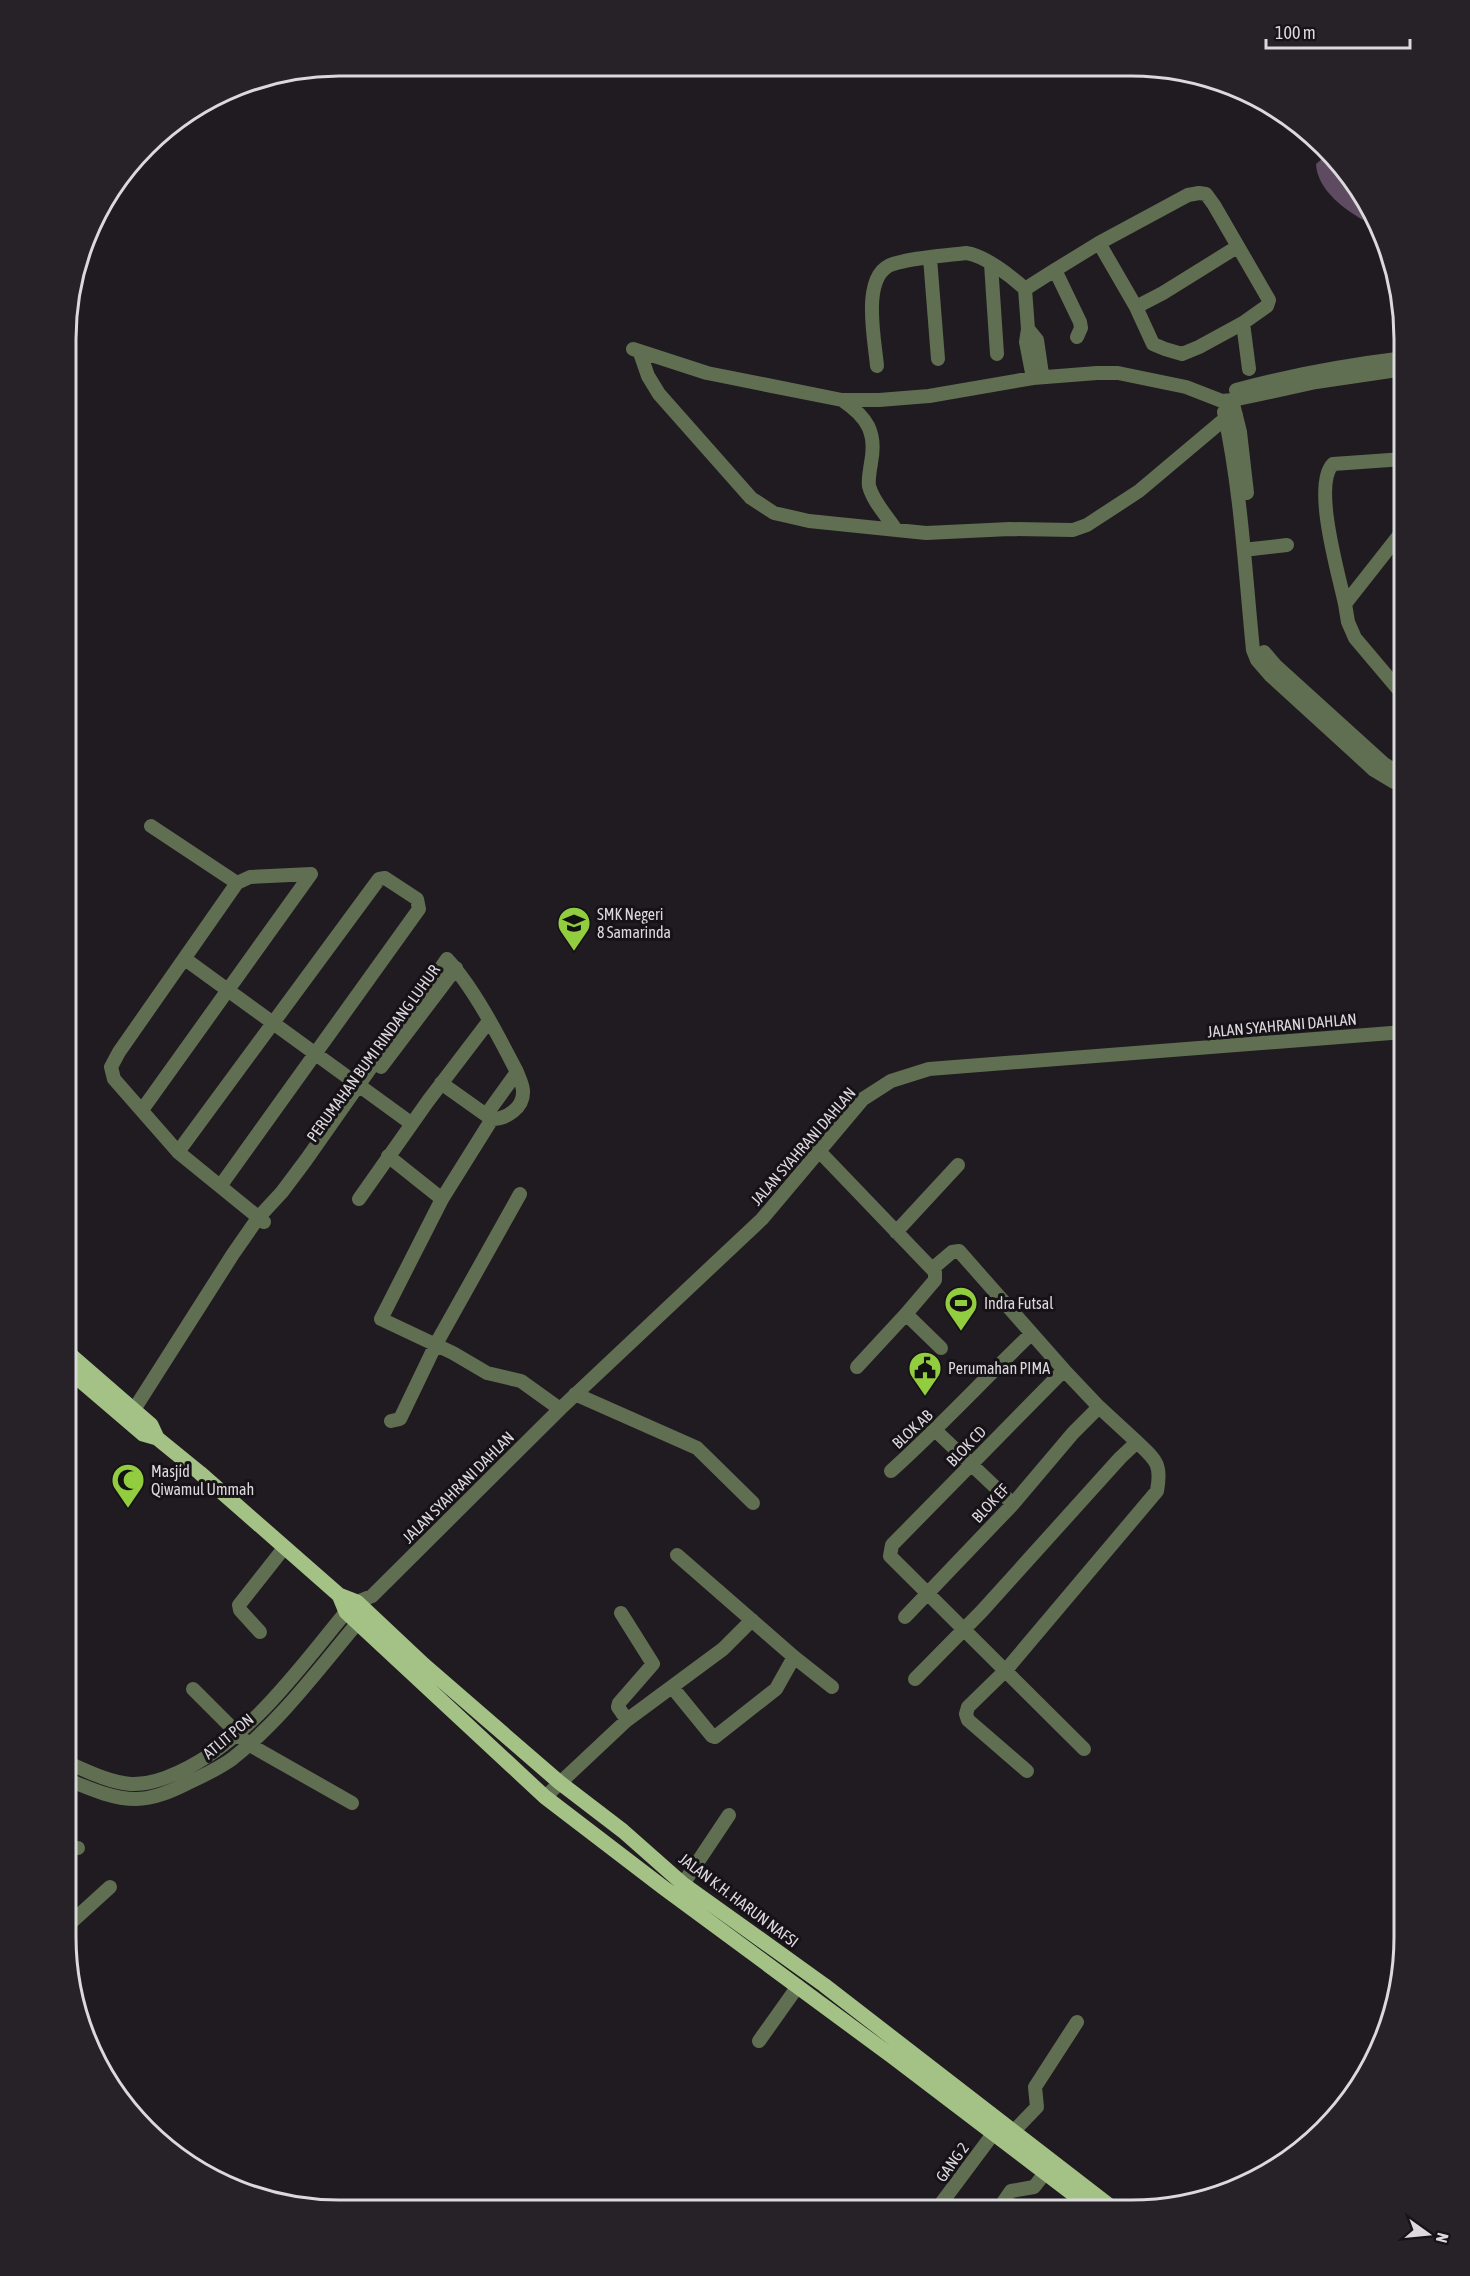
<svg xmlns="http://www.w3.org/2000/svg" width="1470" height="2276" viewBox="0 0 1470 2276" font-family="'Asap Condensed',sans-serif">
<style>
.water{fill:#5e4b61}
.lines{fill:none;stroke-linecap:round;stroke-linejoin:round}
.minor{stroke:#606e52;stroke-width:14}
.major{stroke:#a4c186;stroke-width:15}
.labels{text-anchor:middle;stroke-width:6;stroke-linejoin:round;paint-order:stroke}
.poi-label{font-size:16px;fill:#dcd9dd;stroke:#161217;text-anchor:start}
.street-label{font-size:16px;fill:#dcd9dd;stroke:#161217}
.rim{fill:none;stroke:#dcd9dd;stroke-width:3}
</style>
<rect width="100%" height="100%" fill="#1f1b20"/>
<path class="water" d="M1328,154L1347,173L1374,219L1367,222C1346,211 1317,190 1316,164Z"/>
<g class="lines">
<path class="minor" d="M930,258L938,359
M991,264L997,354
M1025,289L1055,270
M1136,307L1163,293L1237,247
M1243,323L1249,369
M1028,329L1037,340L1042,374
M1077,337L1081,328L1080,322L1055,270L1099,243L1188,195L1199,193L1206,194L1214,205L1269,300L1267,306L1243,323L1199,347L1182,354L1165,349L1153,344L1136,307L1099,243
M633,349L707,373L842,400H879L929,396L1033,378L1097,373H1118L1186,387L1222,401L1233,400L1316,382L1404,369
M640,353L648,376L659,394L751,498L774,513L809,521L926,533L1010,529L1073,530L1087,525L1139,491L1221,422L1236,415
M877,366C875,341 860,274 893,264C914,257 943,256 966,253C984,255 1011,276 1025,289L1028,329L1026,342L1033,378
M1236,390C1291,375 1347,365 1404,358
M842,400C867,417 877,432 871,463C870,470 868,479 869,486C873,502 888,517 896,530
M1234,408L1240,432L1247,493
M1224,412C1241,490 1245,570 1253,650L1257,660L1270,675L1374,770L1394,782L1404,784
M1252,549L1287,545
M1345,604C1339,575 1312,485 1333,464L1404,459
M1264,652L1276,666L1383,763L1392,769L1404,772
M1404,696L1355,638L1348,622L1345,604L1404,529
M151,826L237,883
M185,959L412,1124
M381,1067L456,968
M441,1083L486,1115
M142,1110L311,874L250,877L237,883L119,1052L111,1067L114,1079L178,1152L264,1222
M492,1119C506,1119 524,1108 523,1091C523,1085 519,1078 517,1072
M818,1150L935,1272V1280L906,1314L941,1348
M178,1152L379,879L385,878L417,899L419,909L221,1185
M388,1156L442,1199
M359,1199L428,1101L489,1021
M896,1232L958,1165
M857,1367L906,1314
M1064,1370L892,1545L890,1556L1084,1749
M575,1394L697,1448L753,1503
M128,1419L233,1254L258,1218L282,1192L306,1160L447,959C474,988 499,1037 517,1072L486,1115L492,1119L442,1199L381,1319L453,1353L487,1373L521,1381L560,1409
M391,1421L400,1419L436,1344L520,1194
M936,1431L1013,1504
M891,1471C940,1427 984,1379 1031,1334
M621,1613L653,1664L619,1703L618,1707L627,1720
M905,1617L1013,1504L1073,1433L1099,1407L1064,1370L959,1251L952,1252L932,1269
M260,1632L240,1610L239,1605L284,1548
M794,1657L832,1687
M915,1679L982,1611L1120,1458L1137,1442L1099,1407
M672,1687L712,1736L715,1737L776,1689L794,1657L677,1555
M193,1689L248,1744L352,1803
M66,1762C87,1771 108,1782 131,1784C148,1785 164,1779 179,1772C250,1739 297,1671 346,1612L357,1602L372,1596L560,1409L762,1219L863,1099L891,1081L929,1069L1404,1032
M1027,1771L968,1720L966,1714L968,1707L1006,1670L1157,1491C1162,1464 1156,1460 1137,1442
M66,1779C88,1788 112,1799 136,1799C154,1799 172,1791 188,1783C203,1776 218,1769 232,1759C283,1719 323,1663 365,1614
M545,1797L627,1720L723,1649L752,1620
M66,1855L74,1848H78
M683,1884L729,1815
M66,1927L110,1887
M759,2041L798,1986
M1013,2132L1037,2107L1035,2087L1077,2022
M1292,2156V2155
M937,2209L993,2134
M998,2210L1011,2191L1034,2187L1045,2173"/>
<path class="major" d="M67,1352L151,1425L157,1438
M67,1369L143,1434L157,1438L200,1473L339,1595L357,1602L424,1665L559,1782L623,1831L683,1884L824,1985L1115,2210
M339,1595L346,1612L545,1797L664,1888L893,2057L1094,2210"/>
</g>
<defs>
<g id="school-pin" transform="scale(1.725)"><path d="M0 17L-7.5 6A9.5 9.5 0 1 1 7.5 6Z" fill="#92cd3f" stroke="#161217"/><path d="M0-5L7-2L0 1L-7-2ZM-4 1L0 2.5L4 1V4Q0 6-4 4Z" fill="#111"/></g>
<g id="stadium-pin" transform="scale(1.725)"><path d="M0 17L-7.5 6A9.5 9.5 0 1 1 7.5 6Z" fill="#92cd3f" stroke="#161217"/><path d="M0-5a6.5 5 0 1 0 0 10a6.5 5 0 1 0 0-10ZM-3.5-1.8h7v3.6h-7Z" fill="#111"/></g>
<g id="civic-pin" transform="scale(1.725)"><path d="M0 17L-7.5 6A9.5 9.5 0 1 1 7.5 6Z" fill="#92cd3f" stroke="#161217"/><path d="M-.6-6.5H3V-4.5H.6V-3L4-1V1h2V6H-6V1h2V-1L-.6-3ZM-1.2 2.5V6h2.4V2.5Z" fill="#111"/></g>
<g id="mosque-pin" transform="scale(1.725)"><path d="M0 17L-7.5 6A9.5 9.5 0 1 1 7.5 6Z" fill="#92cd3f" stroke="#161217"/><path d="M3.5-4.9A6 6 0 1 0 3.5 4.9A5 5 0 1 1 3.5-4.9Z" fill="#111"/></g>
</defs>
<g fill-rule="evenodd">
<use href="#school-pin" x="574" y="923"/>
<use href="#stadium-pin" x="961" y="1303"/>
<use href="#civic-pin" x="925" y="1368"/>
<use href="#mosque-pin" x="128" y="1480"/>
</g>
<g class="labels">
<g class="poi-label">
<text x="597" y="920">SMK Negeri<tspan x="597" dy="18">8 Samarinda</tspan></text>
<text x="984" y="1309">Indra Futsal</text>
<text x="948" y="1374">Perumahan PIMA</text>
<text x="151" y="1477">Masjid<tspan x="151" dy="18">Qiwamul Ummah</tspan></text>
</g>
<g class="street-label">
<text transform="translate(1282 1025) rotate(-5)" y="6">JALAN SYAHRANI DAHLAN</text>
<text transform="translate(373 1053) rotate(-54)" y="6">PERUMAHAN BUMI RINDANG LUHUR</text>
<text transform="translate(803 1146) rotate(-49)" y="6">JALAN SYAHRANI DAHLAN</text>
<text transform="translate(912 1429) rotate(-43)" y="6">BLOK AB</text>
<text transform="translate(966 1446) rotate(-46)" y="6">BLOK CD</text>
<text transform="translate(458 1487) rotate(-45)" y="6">JALAN SYAHRANI DAHLAN</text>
<text transform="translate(990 1503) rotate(-47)" y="6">BLOK EF</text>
<text transform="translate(228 1736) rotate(-40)" y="6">ATLIT PON</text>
<text transform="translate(739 1900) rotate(37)" y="6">JALAN K.H. HARUN NAFSI</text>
<text transform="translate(952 2162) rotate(-54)" y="6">GANG 2</text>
</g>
</g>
<path d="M0 0H1470V2276H0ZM339 76H1131A263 263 0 0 1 1394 339V1937A263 263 0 0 1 1131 2200H339A263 263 0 0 1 76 1937V339A263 263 0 0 1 339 76Z" fill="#262227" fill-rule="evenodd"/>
<path class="rim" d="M339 76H1131A263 263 0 0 1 1394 339V1937A263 263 0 0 1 1131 2200H339A263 263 0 0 1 76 1937V339A263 263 0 0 1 339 76Z"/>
<g transform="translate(1428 2234) rotate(105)" stroke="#161217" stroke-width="4.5" paint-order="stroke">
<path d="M0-4.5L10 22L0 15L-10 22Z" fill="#dcd9dd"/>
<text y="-9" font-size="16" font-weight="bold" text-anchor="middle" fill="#dcd9dd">N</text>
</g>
<path d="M1266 39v9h144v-9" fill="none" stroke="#dcd9dd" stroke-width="3"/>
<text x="1275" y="39" font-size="18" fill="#dcd9dd" stroke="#161217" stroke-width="4.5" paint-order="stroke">100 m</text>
</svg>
